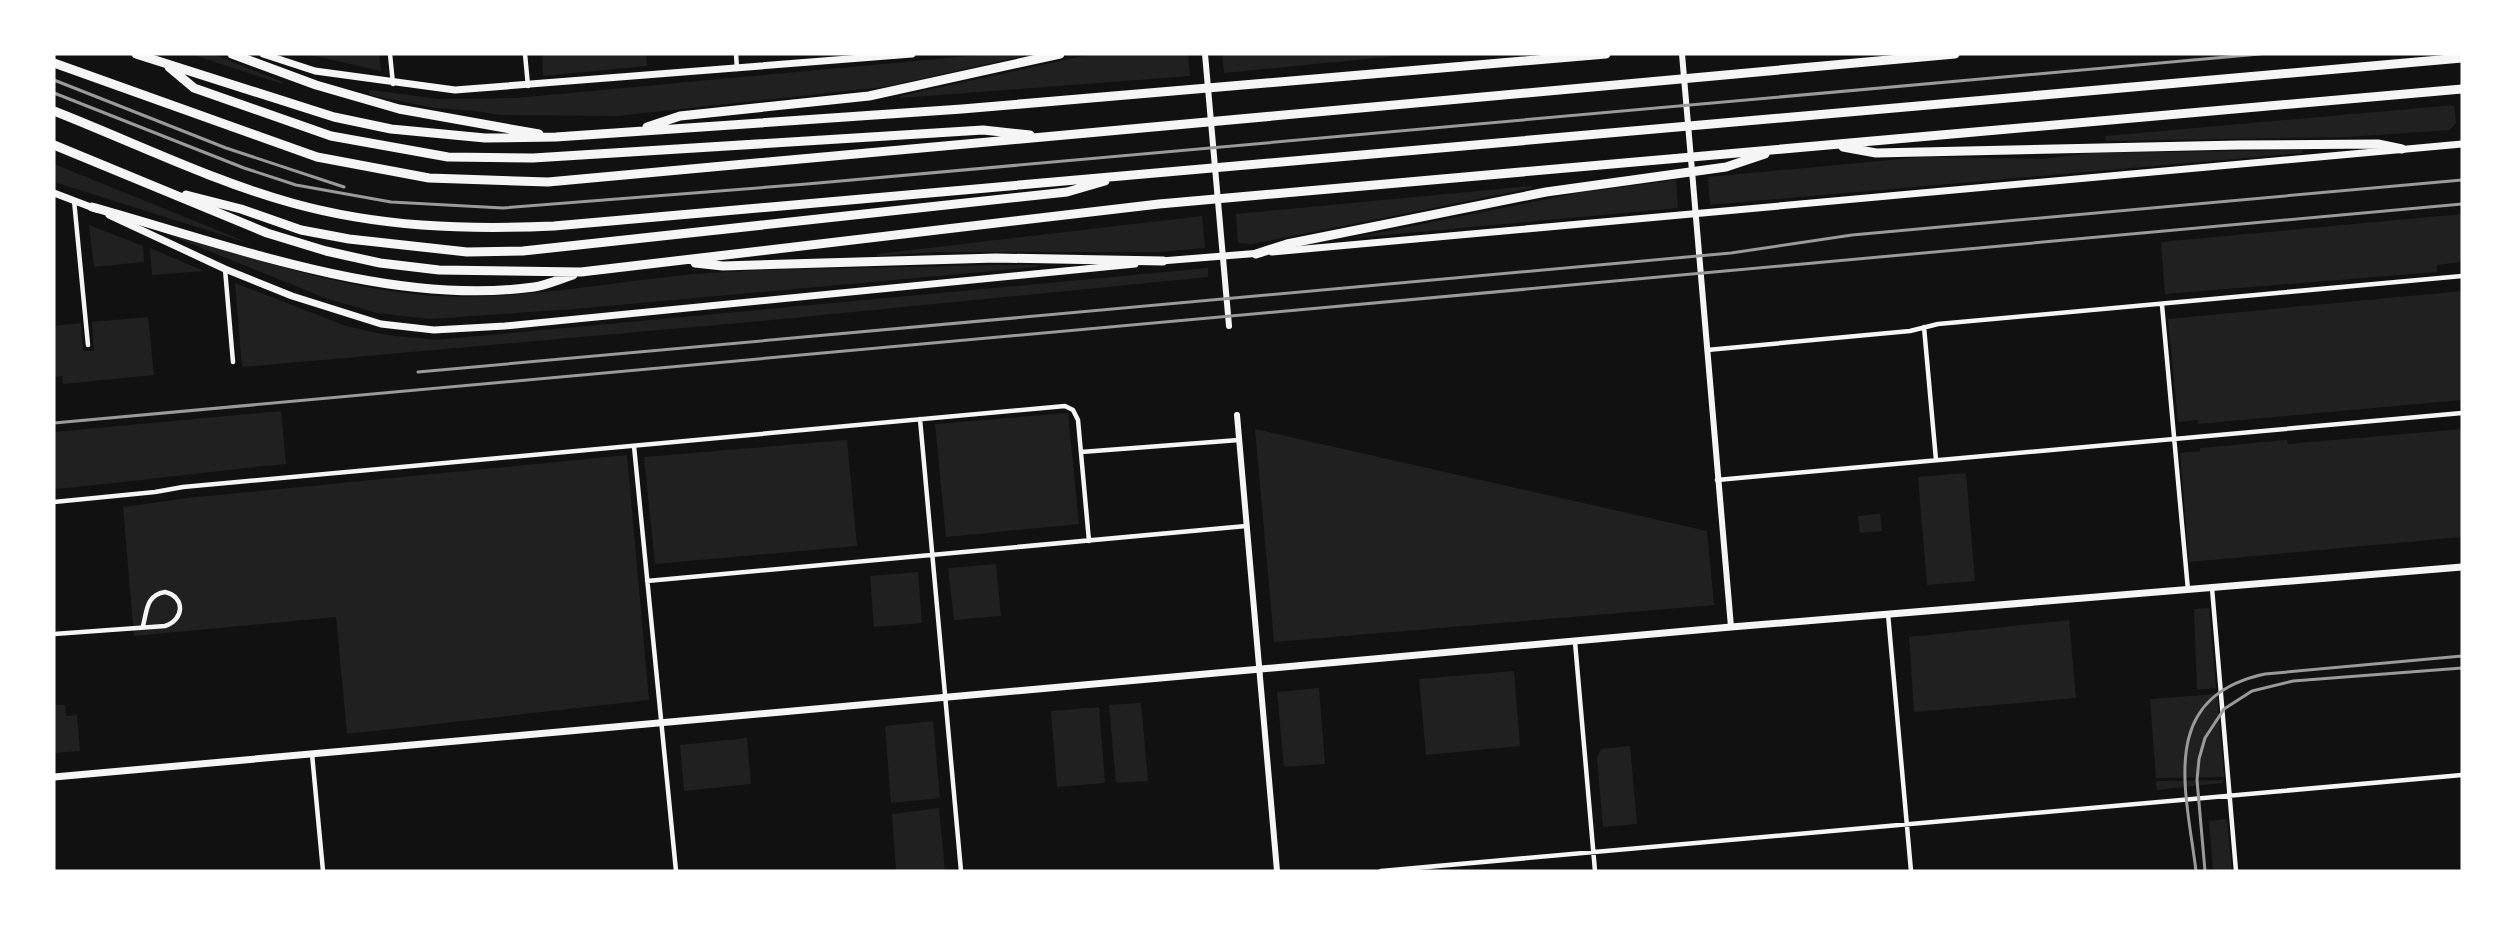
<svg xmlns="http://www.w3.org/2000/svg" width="2516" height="925" viewBox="0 0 2516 925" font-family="Raleway,sans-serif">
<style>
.green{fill:#202020}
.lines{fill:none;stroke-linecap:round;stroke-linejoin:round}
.minor{stroke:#f5f5f5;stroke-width:4.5}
.tertiary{stroke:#f5f5f5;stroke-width:6}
.secondary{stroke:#f5f5f5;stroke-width:7}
.motorway{stroke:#f5f5f5;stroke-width:9}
.rail{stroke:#9a9a9a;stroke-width:3}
</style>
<rect width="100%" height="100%" fill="#111"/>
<path class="green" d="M190,54H213L283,82L282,84Z
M306,54H379L381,71Z
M542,54H646L647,66L543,76Z
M990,54H1023L1024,56L884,87L617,116L499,115L477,111L435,108L369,95L370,90L439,99L516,98Z
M1092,54H1188L1190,76L900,98V96Z
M1222,54H1417L1224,73Z
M2454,105L2456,123L2450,130L2348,137L2106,141L2105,136Z
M2302,150V153L1710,205L1708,177L1922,157L2042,159L2092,153Z
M54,164L254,245L54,182Z
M1676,180L1678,208L1353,238L1577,193Z
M1532,186V188L1252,244L1238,243L1236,214Z
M2462,214V262L2437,265V272L2165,294L2161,242Z
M1202,216L1205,248L1159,252H936L877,256V254Z
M89,225L143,246L144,262L94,267Z
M168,232C252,258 334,287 423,295C518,303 613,280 708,273C803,267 899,268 994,265H1037V267L574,309L431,319L377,313L325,298L167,234Z
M150,248L204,271L152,275Z
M1208,268V277L772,320L242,367L235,283L346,326L386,335L436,340Z
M2462,291V400L2198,424L2197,420L2178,422L2168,319Z
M148,317L154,375L63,384L62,376L54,377V326L81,323L83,351H94L92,322Z
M281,411L286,464C208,471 132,482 54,489V432Z
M1068,413L1079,524L946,537L935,424Z
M1255,429L1707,531L1714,605L1274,642Z
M2462,429V537L2189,562L2180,453L2200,451V448L2287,440L2288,444Z
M847,440L857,546L655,564L644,457Z
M627,455L649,700L347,734L336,617L134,636L123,507L188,498Z
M1966,473L1975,581L1927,585L1918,477Z
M1880,514L1882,531L1860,533L1858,516Z
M996,564L1001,616L954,620L948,568Z
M918,572L922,623L874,627L870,576Z
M2209,608L2216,688L2197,690L2194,609Z
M2069,620L2076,698L1914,712L1909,637Z
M1514,671L1520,746L1426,755L1419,679Z
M1319,688L1325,764L1284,767L1277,692Z
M54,693L55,705H65L66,716L77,715L80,751L54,753Z
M2217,694L2224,777L2156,778L2150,699Z
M1141,703L1148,781L1116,783L1109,705Z
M1099,707L1105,783L1057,787L1051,711Z
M933,721L940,798L891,803L885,726Z
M747,738L751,784L684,791L680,745Z
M1630,746L1637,824L1603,827L1597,758L1601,749Z
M2224,780L2222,783L2157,790L2156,781Z
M939,808L945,871H896L892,814Z
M2227,819L2232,871H2213L2209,821Z"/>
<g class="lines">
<path class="minor" d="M390,54L393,84
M525,54L528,86
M736,54L737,69
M74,200L88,345
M225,269L233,362
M2162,305L2188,590
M1924,327L1936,460
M1707,350L1910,331L1938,324L2462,276
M920,419L961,871
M634,446L676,871
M1081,452L1239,440
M1717,480L2462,413
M54,502L155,492L183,487L1065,406L1073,410L1078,420L1089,541
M647,581L1246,526
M2212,588L2236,871
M1888,614L1911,871
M54,634L165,626C184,620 186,597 165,592C146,595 147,611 143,626
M1575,642L1595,871
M312,754L323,871
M1381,871L2462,775"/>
<path class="tertiary" d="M1205,54L1229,326
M1682,54L1731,627
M1237,415L1277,871"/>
<path class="secondary" d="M263,54L315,71L455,90L912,54
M54,193L96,209
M109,215L225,269L292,296L381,324L434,330L505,326L1135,264
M1272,252L2462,144
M1161,261L1261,253
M54,777L1731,627L2462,567"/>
<path class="motorway" d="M136,54L334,117L391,129L485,138L556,137L962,109L1606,54
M232,54L316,85L399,109L539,134
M54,63L317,157L429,178L548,182L1955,54
M169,67L194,88L331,136L448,157L533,158L983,130L1030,135
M54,111C133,142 210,180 292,203C378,227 465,230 554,226L2462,58
M647,127L680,116L869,96L1060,54
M54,145L267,233L326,251L380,263L439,270L581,272L1159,204L2462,89
M1843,147L1876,153L2238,145L2378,144L2402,149
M186,195L241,209L301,230L349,239L467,252L523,251L1067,192L1105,181
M92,207C229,245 391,307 534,287C547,285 560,279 573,275
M1256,254L1287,244L1546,192L1726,167L1765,154
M695,263L723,266L996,258L1163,261"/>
<path class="rail" d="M54,80L226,148L344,187
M54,93L244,168L296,185L391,202L503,208L807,184L2260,54
M418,372L1731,253L1852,235L2462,180
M54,423L2462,204
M2196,871C2186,790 2157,697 2265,674L2462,656
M2205,871L2197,780L2199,759L2205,738L2224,709L2252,691L2293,681L2462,668"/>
</g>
<rect width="2516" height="925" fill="none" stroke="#ffffff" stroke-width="111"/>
</svg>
